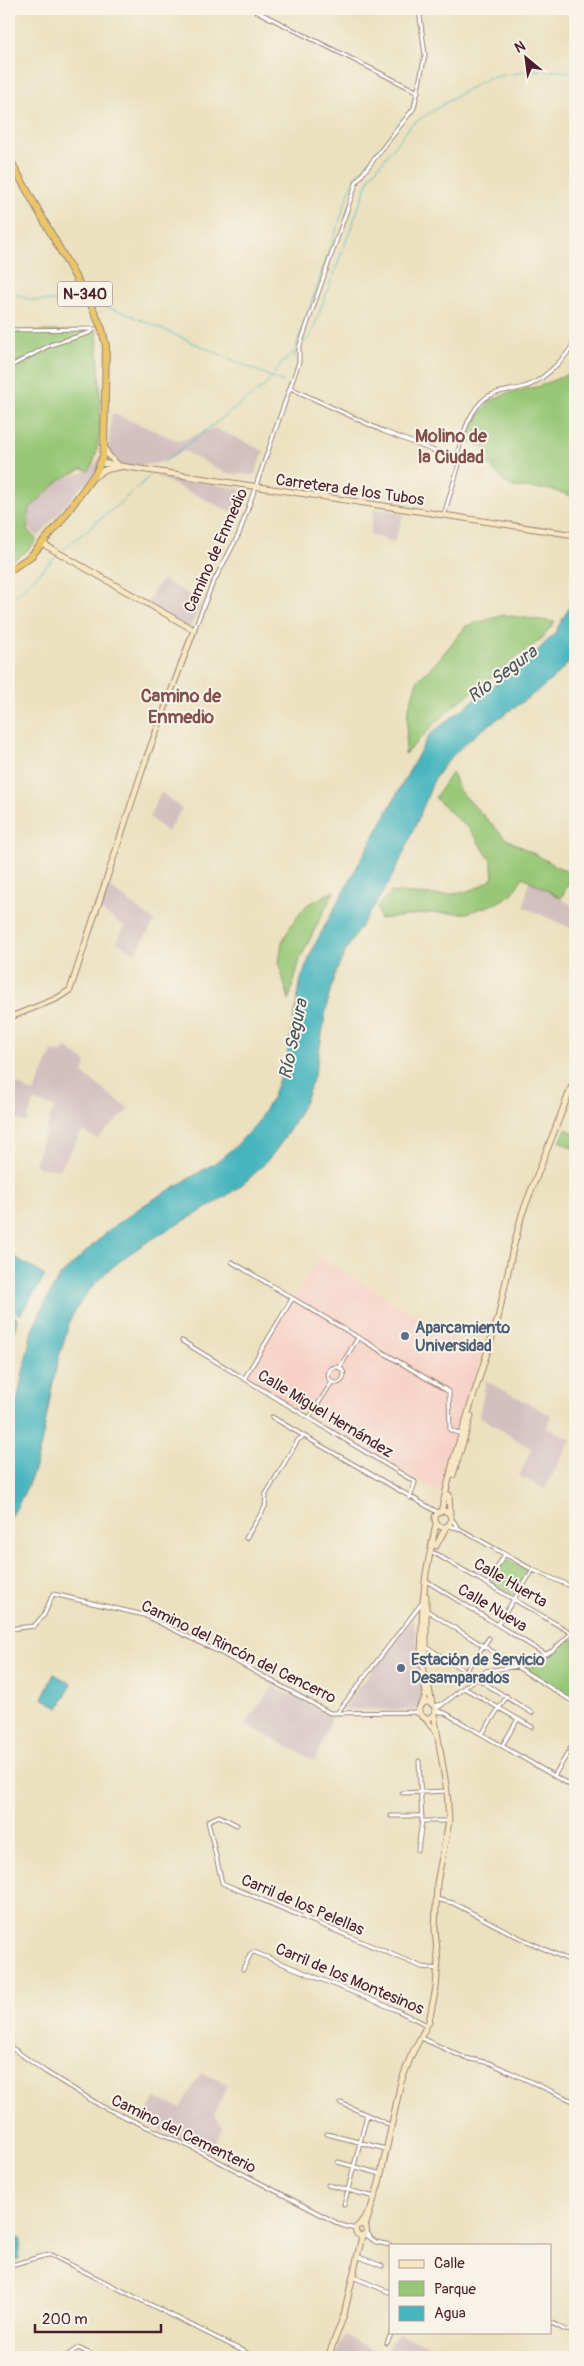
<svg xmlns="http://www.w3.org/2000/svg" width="584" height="2366" viewBox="0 0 584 2366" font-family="Pangolin,sans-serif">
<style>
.built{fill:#f7d1c6}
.industrial{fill:#d2bfbf}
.green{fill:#97c776;stroke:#707350}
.water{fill:#46b5be;stroke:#486a74}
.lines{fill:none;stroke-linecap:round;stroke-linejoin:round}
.stream{stroke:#46b5be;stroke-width:1}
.street-casing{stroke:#9a8075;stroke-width:5}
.secondary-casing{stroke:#9a8075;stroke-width:7}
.highway-casing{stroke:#9a8075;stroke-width:8}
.street{stroke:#fff;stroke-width:3}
.secondary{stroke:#f7e8c3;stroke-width:5}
.highway{stroke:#ebc669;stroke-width:6}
.service-dot{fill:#5c6f8a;stroke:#f7f3e8;stroke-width:2}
.labels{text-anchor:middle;stroke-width:4;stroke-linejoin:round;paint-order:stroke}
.shield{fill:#f7f3e8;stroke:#7e5f64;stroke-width:1}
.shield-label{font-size:15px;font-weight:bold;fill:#4a1f2b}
.street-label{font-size:16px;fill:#4a1f2b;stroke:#f7f3e8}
.service-label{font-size:16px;font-weight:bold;fill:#4e5e75;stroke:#f7f3e8;text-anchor:start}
.neighbourhood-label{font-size:18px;font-weight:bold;fill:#82514c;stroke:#f7f3e8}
.water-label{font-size:18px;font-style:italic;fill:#49545e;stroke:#f7f3e8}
</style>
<rect width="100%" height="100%" fill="#f7f3e8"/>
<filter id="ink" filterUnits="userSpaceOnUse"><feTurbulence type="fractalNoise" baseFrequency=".02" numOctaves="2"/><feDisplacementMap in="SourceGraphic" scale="10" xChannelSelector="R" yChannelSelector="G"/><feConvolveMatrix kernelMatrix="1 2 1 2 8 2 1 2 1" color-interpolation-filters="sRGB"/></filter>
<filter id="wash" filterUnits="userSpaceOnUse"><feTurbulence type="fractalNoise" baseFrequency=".0096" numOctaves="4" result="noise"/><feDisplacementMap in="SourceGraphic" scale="20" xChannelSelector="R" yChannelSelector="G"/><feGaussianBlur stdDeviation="1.12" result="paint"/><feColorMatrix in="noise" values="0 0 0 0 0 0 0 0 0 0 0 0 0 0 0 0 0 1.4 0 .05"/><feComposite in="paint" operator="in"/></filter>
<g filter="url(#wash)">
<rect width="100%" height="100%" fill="#ebe1bf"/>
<path class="built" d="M319,1257L482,1354L441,1494L246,1378Z"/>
<path class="industrial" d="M112,413L179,441L215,428L264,451L254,475L226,473L184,451L158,463L106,470L81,487L38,537L24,525L25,510L64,478L89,471L108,448Z
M154,475L248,490L246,501L240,516Z
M374,508L404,514L394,543L370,534Z
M162,579L202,602L188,632L144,607Z
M161,792L182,809L167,832L149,817Z
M529,880L575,907V930L524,907Z
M107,885L155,921L135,953L117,942L124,926L100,910Z
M67,1048L86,1062L83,1074L129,1109L97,1139L82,1131L60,1169L39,1168L35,1162L54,1107L34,1101L26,1123L9,1114V1080L34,1093L52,1051L59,1053Z
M486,1381L551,1415L547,1428L571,1439L545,1489L519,1476L532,1449L479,1416Z
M413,1618L423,1683L421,1698L416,1710L342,1709Z
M273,1686L332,1717L315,1761L245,1724Z
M201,2073L228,2084L214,2114L223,2127L210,2154L142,2121L155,2098L180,2108Z
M398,2334L434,2347L432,2352L441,2357H342L336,2355L345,2335L382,2355Z"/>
<path class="green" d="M13,331H97C98,363 107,446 89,471L82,469L61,479L29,509L27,530L37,540L26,552L9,563V332Z
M575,371V497L552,490L514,487L505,482L487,463L484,455L485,447L463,441L473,422L492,400L508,393L540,386Z
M504,615L555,622L540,640L452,707L405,754L408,711L417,681L440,658L466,626Z
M452,772L459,790L505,838L573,875L561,898L523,877L512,894L495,904L467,913H431L380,919L377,907L391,892C425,895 465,901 493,878L492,862L471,831L435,798Z
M334,891L300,959L289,1000L279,964L282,942L291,925L307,905Z
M566,1129L575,1134V1150L560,1141Z
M505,1558L528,1571L513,1596L490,1583Z
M571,1639L575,1640V1700L524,1667C542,1664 558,1652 571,1639Z"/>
<path class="water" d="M575,597V655C538,703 475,722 440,771C432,780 429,794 424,805C413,831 402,859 388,884C370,916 346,942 334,978C324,1007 323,1038 316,1068C309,1098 292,1130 272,1155C219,1222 122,1231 75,1311C69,1320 67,1331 64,1341C51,1379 48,1419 38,1457C32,1480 20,1502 9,1521V1439L32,1330L46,1301L59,1277L110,1229L144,1205L215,1163L237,1145L257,1123L272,1098L287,1056L301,979L314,946L429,735L535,653L554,634Z
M9,1253L45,1276L20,1315L9,1307Z
M9,1312L17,1318L9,1360Z
M54,1674L72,1684L59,1708L42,1698Z
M9,2237L21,2239L19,2260L9,2263Z"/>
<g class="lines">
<path class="stream" d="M414,9L421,55L416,88
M9,292L31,300L86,303
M95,304L123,312L283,382
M305,342L311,335L370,177L412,124L468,89L489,78L534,70L575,72
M294,360L296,347L353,181L412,108L415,93
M164,462L266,385L281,364L294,352
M63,550C92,525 123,502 151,475
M9,602L57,556"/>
</g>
</g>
<g filter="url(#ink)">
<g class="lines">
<g class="street-casing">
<path id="street" d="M252,9L418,92
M9,330L96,329
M9,367L50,345L89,333L95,329
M290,388L383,431L460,461L444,515
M456,459C462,439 468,410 487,397C498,390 512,391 524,387C541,383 568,356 575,341
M194,630L212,585L239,534L299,362V348L357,181L414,108L425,55L419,9
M232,1262L446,1390L449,1392L450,1430L461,1434
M182,1341L415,1482L410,1498
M328 1375a8 8 0 1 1 16 0a8 8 0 1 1-16 0Z
M340,1367L358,1338
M244,1379L292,1299
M272,1417L304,1436
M309,1418L332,1382
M452,1519L458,1528
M448,1526L458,1528L533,1570L575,1588
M246,1538L265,1507L266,1494L298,1440L304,1436L439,1513
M434,1553L575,1635
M428,1582L545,1654
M488,1583L505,1554
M426,1610L575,1703
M498,1624L533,1570
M9,1629L34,1626L44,1615L53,1594L144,1615L221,1653L330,1713L415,1712L422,1716
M425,1646L532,1713
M465,1672L489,1638
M464,1688L532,1727
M434,1706L442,1704
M435,1710L486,1671L519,1666L531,1661L552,1651L575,1630
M437,1711L445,1713L575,1788
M415,1712L421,1706
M337,1713L422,1603
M482,1734L507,1696
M502,1746L518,1719
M570,1749L575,1742
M554,1776L568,1753
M402,1793L447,1791
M391,1816H422
M422,1821H449
M237,1825L219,1816L208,1821L222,1883L422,1967L437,1969
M418,1850L422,1821L419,1761
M436,1899L453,1903L516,1936L575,1963
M243,1969L251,1953L254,1952L394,2009L427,2025
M421,2038L465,2058L490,2063L575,2102
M9,2046L46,2072L101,2106L195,2149L341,2225L355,2229
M341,2103L390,2125
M327,2134L386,2149
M338,2162L381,2174
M328,2185L375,2197
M344,2205L367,2115
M366,2230L370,2237
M365,2234L376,2242L390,2245
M357,2256L382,2266
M9,2266C15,2264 47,2254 51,2255L255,2357
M353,2277L389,2292
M550,2322L565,2330L575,2331
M387,2343L392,2332
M65,2357L78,2348L97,2357"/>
</g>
<g class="secondary-casing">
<path id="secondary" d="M104,446L108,455L120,467
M101,463L575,535
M94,477L104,470L115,468
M9,1019L13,1016L56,999L70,990L146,759L194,630L43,544
M453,1475L471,1416
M449,1495L450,1515
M435 1519a8 8 0 1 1 16 0a8 8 0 1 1-16 0Z
M441,1512L454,1458L498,1318L512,1253L522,1214L575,1078
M436,1546L446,1527
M426,1662V1596
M428,1683L432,1704
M419 1710a8 8 0 1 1 16 0a8 8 0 1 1-16 0Z
M422,1705L426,1694L421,1654L423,1602L426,1573L436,1524
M425,1718L436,1732
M355.5 2230a5.5 5.5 0 1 1 11 0a5.5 5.5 0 1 1-11 0Z
M359,2225L370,2210
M365,2227L379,2183L401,2082L411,2056L429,2021L436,1988L438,1962L435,1930L437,1883L449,1821L447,1791L434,1714
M328,2357L344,2315L362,2236"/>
</g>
<g class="highway-casing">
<path id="highway" d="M9,158L92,307L102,329L106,346L104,445L103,456L97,471L58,525L31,556L9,571"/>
</g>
<use href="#street" class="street"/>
<use href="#secondary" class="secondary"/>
<use href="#highway" class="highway"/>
</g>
</g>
<g class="service-dot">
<circle cx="405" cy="1336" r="5"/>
<circle cx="401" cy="1668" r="5"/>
</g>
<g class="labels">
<rect class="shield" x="57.5" y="281.5" width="55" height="25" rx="4"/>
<g class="shield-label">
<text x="85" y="299">N-340</text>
</g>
<g class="street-label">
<text transform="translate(350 489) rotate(8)" y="6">Carretera de los Tubos</text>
<text transform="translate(215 550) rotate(-66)" y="6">Camino de Enmedio</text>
<text transform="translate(326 1413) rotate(31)" y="6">Calle Miguel Hernández</text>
<text transform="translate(511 1582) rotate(30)" y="6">Calle Huerta</text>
<text transform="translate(493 1607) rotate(31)" y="6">Calle Nueva</text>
<text transform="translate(239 1651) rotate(26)" y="6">Camino del Rincón del Cencerro</text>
<text transform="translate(303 1904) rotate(23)" y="6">Carril de los Pelellas</text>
<text transform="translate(350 1978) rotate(23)" y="6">Carril de los Montesinos</text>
<text transform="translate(184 2133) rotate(26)" y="6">Camino del Cementerio</text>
</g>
<g class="service-label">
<text x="415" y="1333">Aparcamiento<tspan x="415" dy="18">Universidad</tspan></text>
<text x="411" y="1665">Estación de Servicio<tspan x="411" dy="18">Desamparados</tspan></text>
</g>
<g class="neighbourhood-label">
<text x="451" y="442">Molino de<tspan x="451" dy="21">la Ciudad</tspan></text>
<text x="181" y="702">Camino de<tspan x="181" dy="21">Enmedio</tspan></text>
</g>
<g class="water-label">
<text transform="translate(502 674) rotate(-37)" y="6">Río Segura</text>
<text transform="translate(293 1039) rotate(-78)" y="6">Río Segura</text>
</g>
</g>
<rect width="584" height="2366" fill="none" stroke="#f7f3e8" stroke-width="30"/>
<rect x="389" y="2244" width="162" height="90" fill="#f7f3e8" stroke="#b29e9c"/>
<rect x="399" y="2260" width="25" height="8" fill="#f7e8c3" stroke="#b29e9c"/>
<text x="434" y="2268" font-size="15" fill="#4a1f2b">Calle</text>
<rect x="399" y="2281" width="25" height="15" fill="#97c776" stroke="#b29e9c"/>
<text x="434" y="2294" font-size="15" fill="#4a1f2b">Parque</text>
<rect x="399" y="2306" width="25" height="15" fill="#46b5be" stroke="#b29e9c"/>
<text x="434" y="2318" font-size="15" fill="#4a1f2b">Agua</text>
<g transform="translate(526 58) rotate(331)" stroke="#f7f3e8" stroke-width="4" paint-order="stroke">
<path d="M0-4L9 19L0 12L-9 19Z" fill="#4a1f2b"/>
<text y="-8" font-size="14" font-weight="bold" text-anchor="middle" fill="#4a1f2b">N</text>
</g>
<path d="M35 2324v8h126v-8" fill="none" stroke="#4a1f2b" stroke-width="2.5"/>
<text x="42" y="2324" font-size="15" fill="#4a1f2b" stroke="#f7f3e8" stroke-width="4" paint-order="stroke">200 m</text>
</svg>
